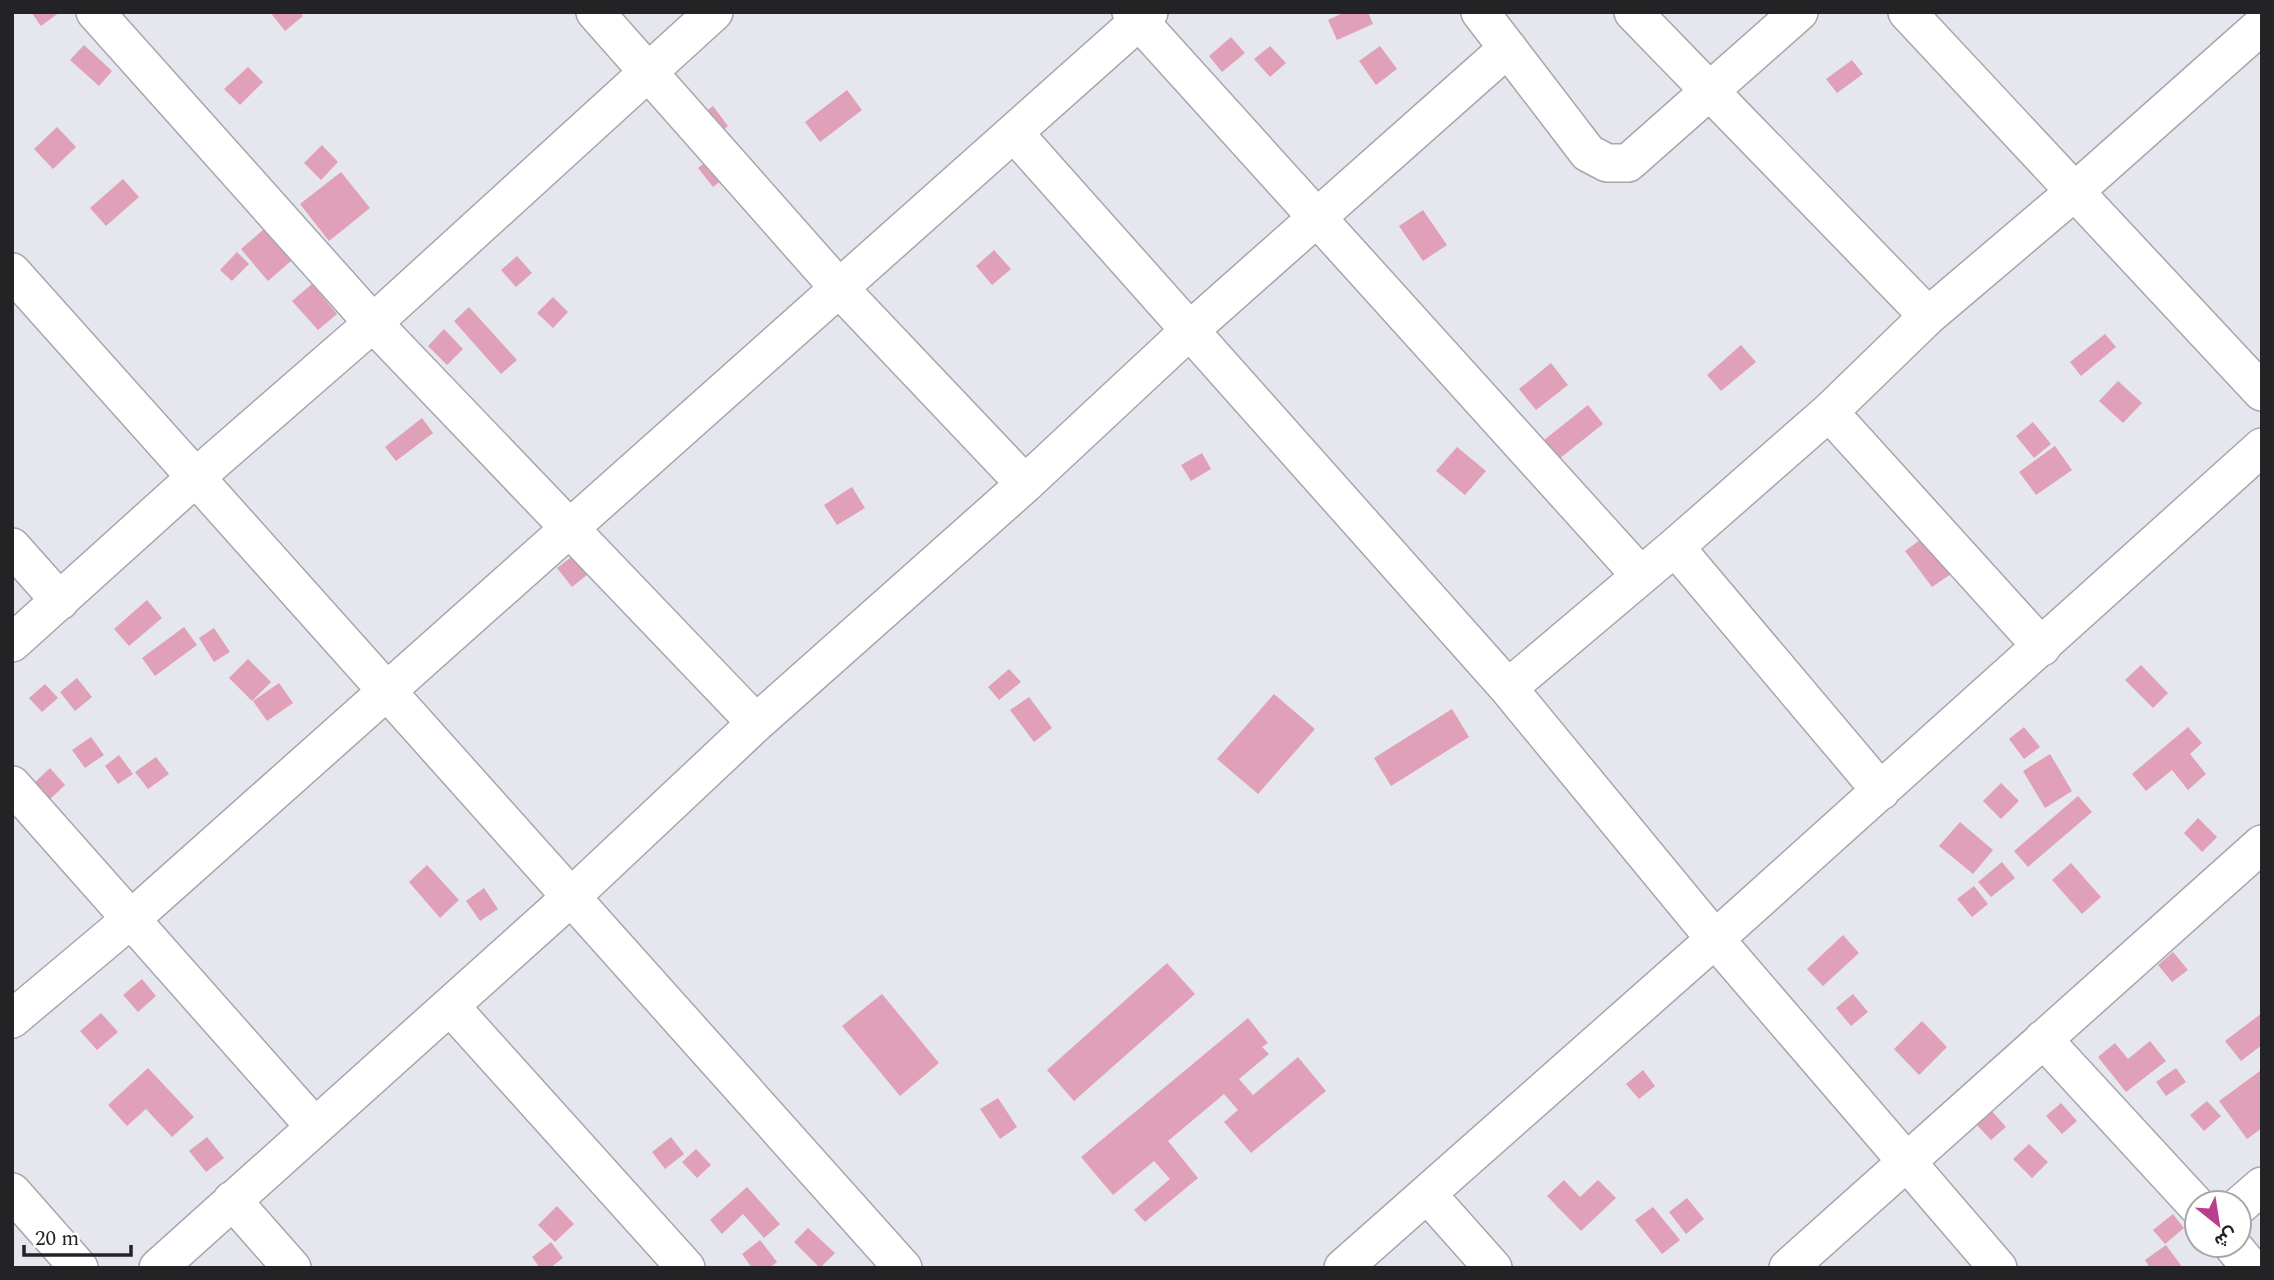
<svg xmlns="http://www.w3.org/2000/svg" width="2274" height="1280" viewBox="0 0 2274 1280" font-family="Spectral,Vazirmatn,serif">
<style>
.building{fill:#e0a0b8}
.lines{fill:none;stroke-linecap:round;stroke-linejoin:round}
.street-casing{stroke:#a6a6af;stroke-width:40}
.street{stroke:#fff;stroke-width:37}
</style>
<rect width="100%" height="100%" fill="#e6e6ef"/>
<path class="building" d="M31,12H60L41,26Z
M270,12H299L303,16L285,31Z
M1345,12H1368L1373,24L1337,40L1328,20Z
M1231,37L1245,53L1222,72L1209,56Z
M84,45L112,71L99,86L70,60Z
M1270,46L1286,63L1270,77L1254,59Z
M1380,46L1397,69L1376,85L1359,61Z
M1852,60L1863,74L1837,93L1826,79Z
M248,67L263,82L240,105L224,89Z
M847,90L862,110L820,142L805,122Z
M713,106L728,126L695,152L679,132Z
M57,127L76,147L53,169L34,149Z
M322,145L338,162L321,180L304,163Z
M716,154L731,173L713,187L698,168Z
M341,172L370,208L329,241L300,204Z
M123,179L139,197L106,226L90,208Z
M1423,210L1447,245L1423,261L1399,226Z
M264,229L291,261L268,281L241,249Z
M994,250L1011,269L992,285L976,266Z
M237,252L249,264L232,281L220,270Z
M517,256L532,273L516,287L501,270Z
M312,284L337,314L318,330L292,301Z
M553,297L568,312L553,328L537,313Z
M469,307L517,360L501,374L454,321Z
M444,329L463,349L447,365L428,346Z
M2105,334L2116,347L2081,376L2070,362Z
M1741,345L1756,362L1721,391L1707,375Z
M1551,363L1568,385L1536,410L1519,389Z
M2118,381L2142,403L2123,423L2099,401Z
M1588,405L1603,424L1559,459L1544,440Z
M422,418L433,433L396,461L385,447Z
M2033,422L2051,444L2034,458L2016,436Z
M2055,446L2072,470L2036,495L2019,472Z
M1457,447L1486,471L1465,495L1436,471Z
M1202,453L1211,469L1191,481L1181,465Z
M852,487L865,508L837,525L824,505Z
M1928,534L1954,572L1932,587L1905,551Z
M578,552L593,570L572,587L557,568Z
M147,600L162,618L129,646L114,629Z
M184,627L197,645L155,676L142,658Z
M214,628L230,652L214,662L199,638Z
M248,659L271,682L252,701L229,678Z
M2141,665L2168,693L2153,708L2125,680Z
M1009,669L1021,682L999,700L988,687Z
M77,678L92,697L75,711L60,692Z
M279,683L293,703L267,721L253,701Z
M45,684L58,698L42,712L29,698Z
M1274,694L1315,729L1258,794L1217,759Z
M1029,697L1052,728L1034,742L1010,710Z
M1452,709L1469,737L1391,786L1374,758Z
M2024,727L2040,747L2024,759L2009,739Z
M2188,727L2202,743L2190,754L2206,774L2188,790L2172,770L2146,791L2132,774Z
M91,737L104,755L85,768L72,750Z
M2050,754L2072,791L2045,808L2023,771Z
M119,755L133,774L118,784L105,766Z
M156,757L169,774L148,789L135,772Z
M50,768L65,785L47,802L32,785Z
M2001,783L2019,801L2001,819L1983,801Z
M2078,796L2092,812L2028,867L2014,851Z
M2198,818L2217,837L2202,852L2184,833Z
M1960,822L1993,850L1973,874L1939,846Z
M2002,862L2015,878L1991,897L1978,882Z
M2071,863L2101,897L2082,914L2052,880Z
M427,865L459,900L440,918L409,882Z
M1974,886L1988,904L1972,917L1957,899Z
M484,888L498,909L480,921L466,901Z
M1843,935L1859,953L1823,986L1807,969Z
M2173,952L2188,970L2172,982L2158,965Z
M1167,963L1195,994L1074,1101L1047,1070Z
M142,979L156,996L138,1012L123,995Z
M882,994L939,1063L900,1096L842,1026Z
M1853,994L1868,1012L1851,1026L1836,1008Z
M101,1013L118,1032L97,1050L80,1031Z
M2262,1013V1045L2241,1061L2225,1041Z
M1248,1018L1268,1043L1262,1047L1269,1054L1239,1079L1253,1095L1298,1057L1326,1091L1251,1153L1224,1122L1238,1110L1224,1094L1168,1141L1198,1178L1145,1222L1134,1210L1170,1179L1154,1161L1113,1195L1081,1157Z
M1922,1021L1947,1047L1919,1075L1894,1049Z
M2150,1041L2166,1061L2126,1092L2098,1057L2115,1043L2128,1059Z
M148,1068L194,1117L172,1137L146,1109L127,1126L108,1105Z
M2176,1068L2186,1082L2166,1096L2156,1082Z
M1643,1070L1655,1086L1639,1099L1626,1084Z
M2260,1071L2262,1128L2247,1139L2219,1101Z
M998,1098L1017,1127L1000,1139L980,1109Z
M2207,1101L2221,1116L2204,1131L2190,1115Z
M2061,1103L2077,1121L2062,1134L2046,1116Z
M1991,1110L2006,1127L1991,1140L1976,1124Z
M207,1137L224,1158L206,1172L189,1151Z
M671,1137L684,1154L665,1169L652,1152Z
M2029,1144L2048,1162L2032,1178L2013,1159Z
M696,1149L711,1165L697,1178L682,1162Z
M1564,1180L1580,1197L1598,1180L1616,1198L1581,1231L1547,1196Z
M747,1187L780,1224L764,1238L743,1214L722,1234L710,1220Z
M1687,1198L1704,1219L1686,1234L1669,1212Z
M557,1206L574,1224L555,1242L538,1225Z
M1653,1207L1680,1240L1662,1254L1635,1220Z
M2173,1214L2184,1228L2165,1244L2153,1230Z
M808,1228L835,1253L820,1268L794,1242Z
M760,1240L777,1262L769,1268H752L742,1254Z
M551,1242L563,1258L550,1268H540L532,1257Z
M2166,1245L2183,1268H2150L2145,1260Z"/>
<g class="lines">
<g class="street-casing">
<path id="street" d="M95,12L373,323L756,723
M595,12L839,288L1025,484
M1131,12L1641,576
M1480,12L1588,153L1607,163H1628L1799,12
M1633,12L1928,316
M1907,12L2262,392
M1014,133L1508,688L1715,939L1998,1268
M12,272L903,1268
M1829,412L2042,647
M12,547L60,601
M1675,547L1881,791
M12,643L196,477L373,323L714,12
M1508,688L1675,547L1829,412L1928,316L2073,193L2262,25
M12,785L315,1127
M450,1006L686,1268
M12,1019L131,919L1149,12
M2043,1039L2197,1206
M12,1192L79,1268
M1428,1195L1493,1268
M232,1200L292,1268
M2239,1206L2262,1186
M2232,1245L2251,1268
M158,1268L571,897L756,723L1025,484L1189,331L1508,48
M1343,1268L1715,939L2262,447
M1788,1268L2262,844"/>
</g>
<use href="#street" class="street"/>
</g>
<rect width="2274" height="1280" fill="none" stroke="#232326" stroke-width="28"/>
<g transform="translate(2218 1224) rotate(150)"><circle r="33" fill="#ffffff" stroke="#a7a7a8" stroke-width="2"/>
<path d="M0-5L12 26L0 18L-12 26Z" fill="#ba3e8e"/>
<text y="-10" font-size="19" font-weight="bold" text-anchor="middle" fill="#232326">ش</text>
</g>
<path d="M24 1245v10h107v-10" fill="none" stroke="#232326" stroke-width="3.5"/>
<text x="35" y="1245" font-size="21" fill="#232326" stroke="#ffffff" stroke-width="5" paint-order="stroke">20 m</text>
</svg>
